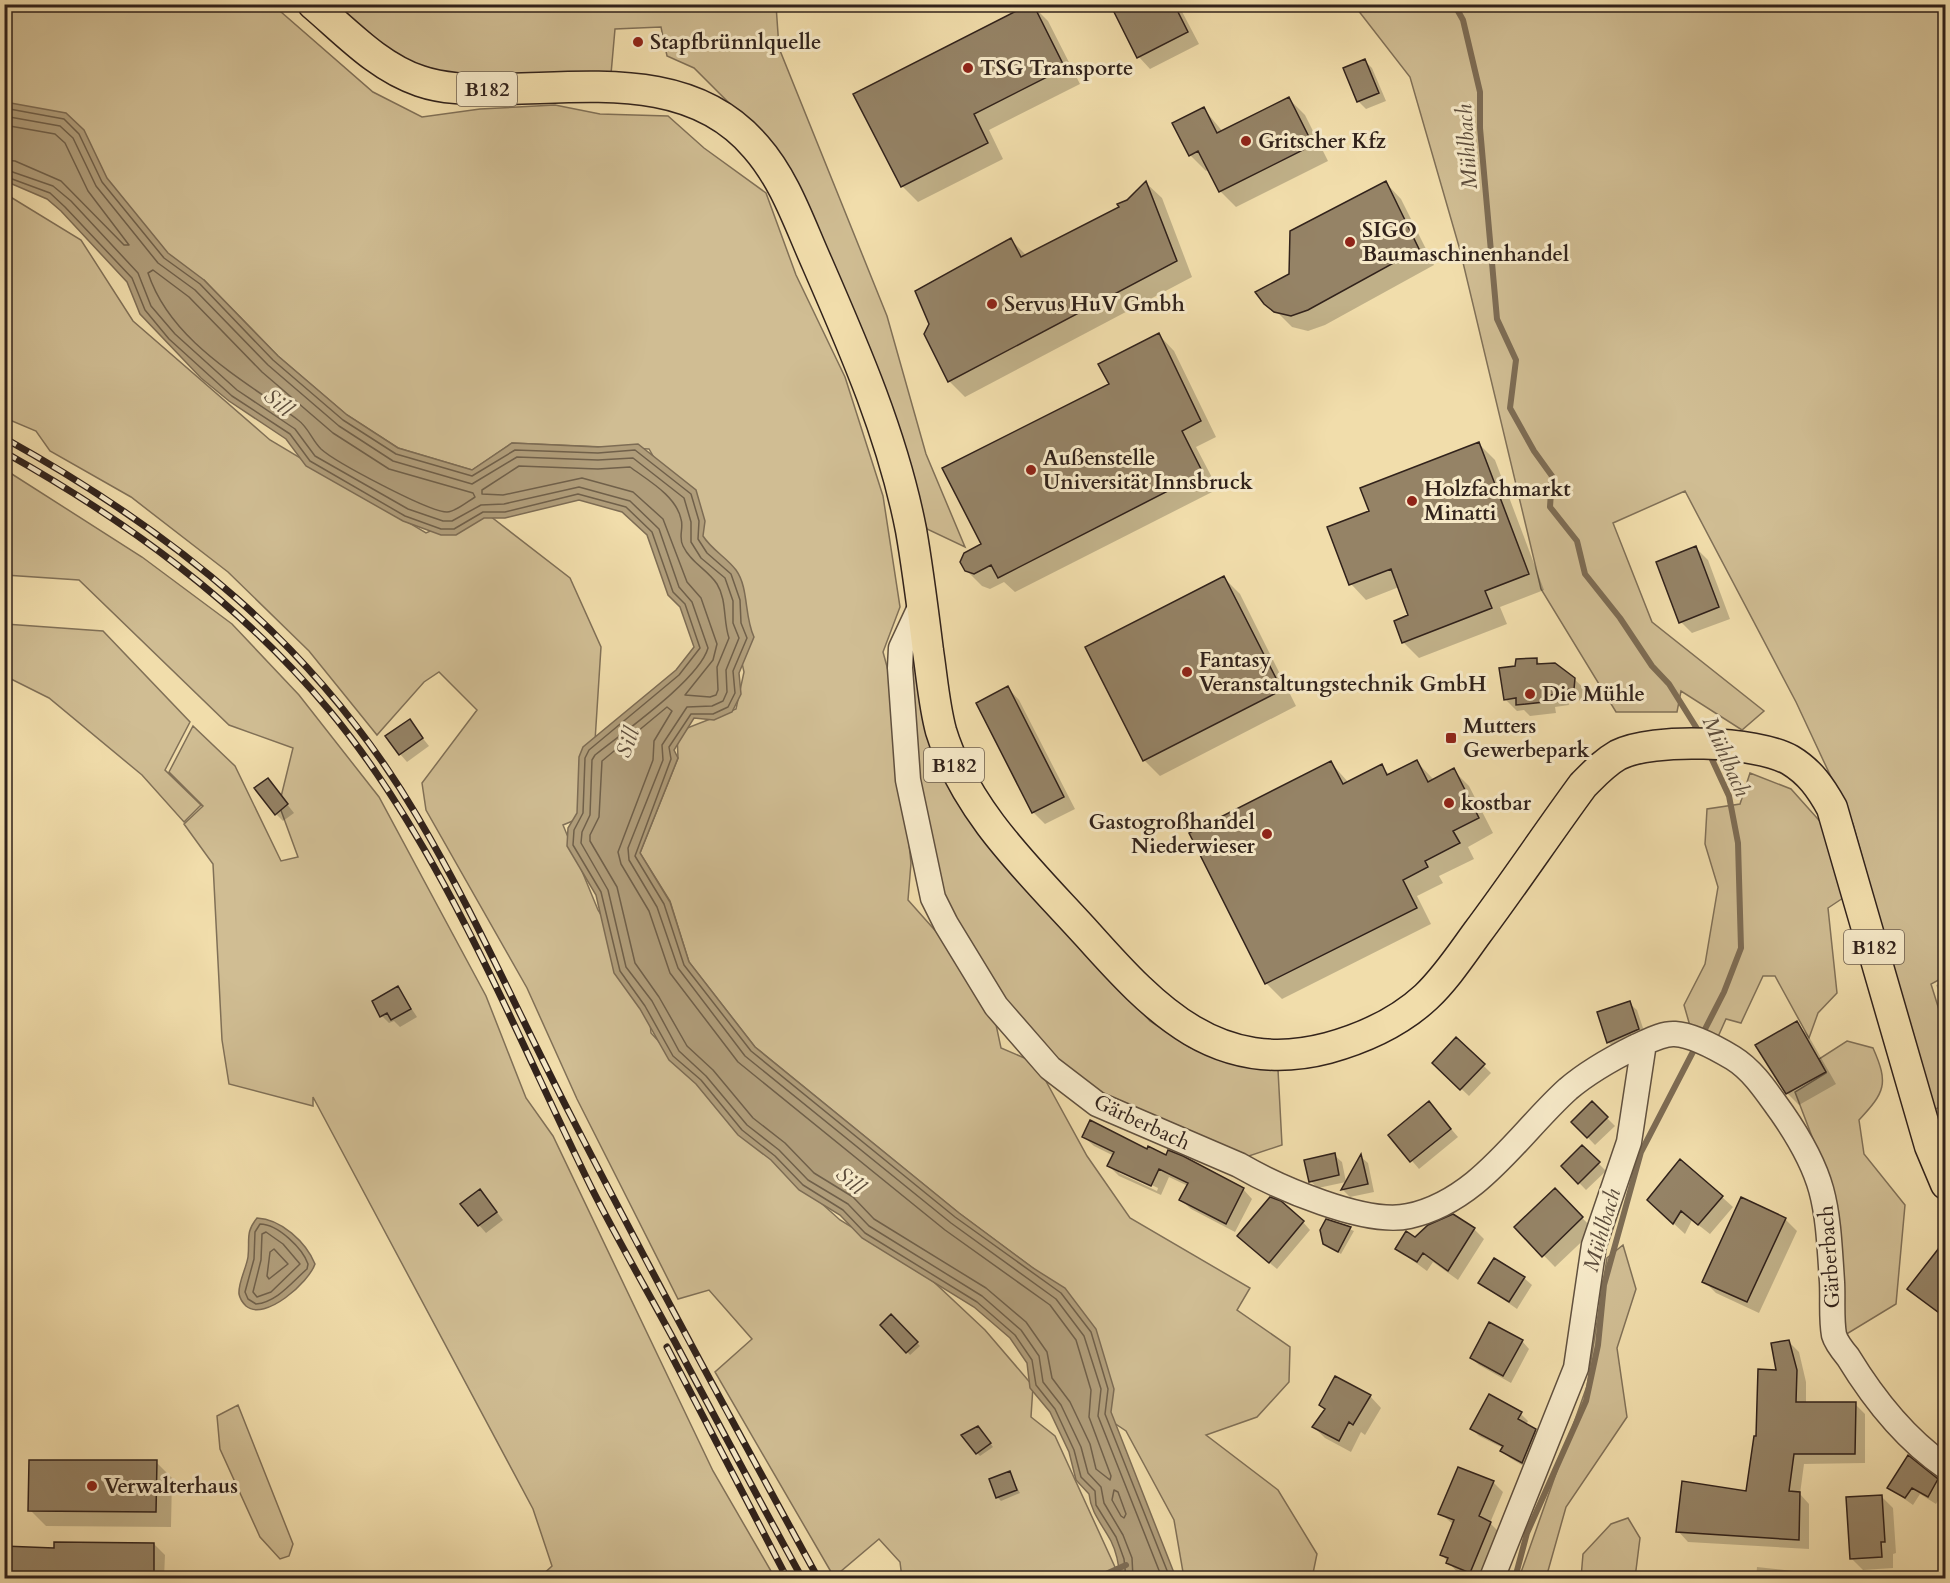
<svg xmlns="http://www.w3.org/2000/svg" width="1950" height="1583" viewBox="0 0 1950 1583" font-family="Cardo,serif">
<style>
.green{fill:#d0bd93;stroke:#807057;stroke-width:1.5}
.water{fill:#b09d7a;stroke:#7d6c54;stroke-width:1.5}
.shadow{fill:#0003;fill-rule:evenodd}
.lines{fill:none;stroke-linecap:round;stroke-linejoin:round}
.shore{stroke:#70604a;stroke-width:1.5}
.stream{stroke:#7d6c54;stroke-width:6}
.building{fill:#958366;stroke:#31221b;stroke-width:1.5}
.minor-casing{stroke:#61513f;stroke-width:27}
.major-casing{stroke:#31221b;stroke-width:33}
.minor{stroke:#f6e9c8;stroke-width:24}
.major{stroke:#f1ddab;stroke-width:30}
.rail-casing{stroke:#31221b;stroke-width:7}
.rail{stroke:#f6e9c8;stroke-width:4.5;stroke-dasharray:14;stroke-linecap:butt}
.poi-dot{fill:#8f2418;stroke:#f6e9c8;stroke-width:2}
.labels{text-anchor:middle;stroke-width:6;stroke-linejoin:round;paint-order:stroke}
.shield{fill:#f6e9c8;stroke:#6c5e4f;stroke-width:1.5}
.shield-label{font-size:20px;font-weight:bold;fill:#31221b}
.poi-label{font-size:21px;font-weight:bold;fill:#31221b;stroke:#f6e9c8;text-anchor:start}
.street-label{font-size:21px;fill:#31221b;stroke:#f6e9c8}
.water-label{font-size:22px;font-style:italic;fill:#5d4d3c;stroke:#f6e9c8}
</style>
<rect width="100%" height="100%" fill="#f1ddab"/>
<filter id="stains"><feTurbulence type="fractalNoise" baseFrequency=".00333" numOctaves="4"/><feColorMatrix values="0 0 0 0 .2 0 0 0 0 .09 0 0 0 0 .02 0 0 0 .5 -.17"/></filter>
<radialGradient id="worn" r=".72"><stop offset=".6" stop-color="#630" stop-opacity="0"/><stop offset="1" stop-color="#630" stop-opacity=".3"/></radialGradient>
<path class="green" d="M5,5H273L373,92L422,117L480,109L555,105L600,114L668,116L704,148L766,193L796,275L845,377L883,496L900,607L883,652L892,685L911,863L908,900L940,936L992,1006L1001,1048L1036,1063L1087,1156L1130,1218L1250,1288L1237,1310L1290,1347L1289,1382L1257,1417L1206,1435L1278,1490L1317,1554L1312,1578H1184L1174,1520L1126,1431L1089,1406L1033,1268L959,1213L755,1047L689,962L670,901L640,853L678,758L677,732L736,709L744,672L724,580L649,449L512,443L472,470L398,448L347,415L278,356L204,280L173,276L5,116Z
M338,5H776L779,48L887,316L926,454L965,547L927,529L897,436L764,138L694,68L667,56L661,27L615,29L611,74L457,75L422,69L394,54Z
M1354,5H1945L1946,976L1931,984L1945,1029L1946,1102L1933,1111L1853,824L1796,702L1685,491L1613,523L1652,622L1764,711L1742,730L1681,691L1677,712H1616L1541,589L1460,250L1410,77Z
M4,193L81,240L133,321L270,440L426,533L481,509L570,578L601,647L595,741L580,818L563,825L598,910L647,988L651,1033L742,1132L840,1220L920,1269L985,1330L1033,1386L1031,1417L1055,1436L1120,1578H902L900,1562L879,1539L834,1577L715,1372L752,1339L709,1290L678,1299L577,1099L527,988L426,810L422,783L477,710L439,672L424,682L377,735L309,651L228,572L131,497L50,451L36,431L5,418Z
M4,469L142,557L232,624L299,695L379,797L486,996L526,1098L553,1136L713,1471L775,1578H539L552,1566L533,1509L313,1097V1106L229,1084L222,1040L213,864L184,824L203,806L169,772L193,726L235,766L281,861L298,857L279,805L293,748L229,725L79,580L5,575Z
M5,624L103,631L190,722L165,770L201,805L184,822L142,775L49,698L5,676Z
M916,648L919,690L1087,951L1150,1021L1189,1047L1237,1065L1278,1070L1282,1145L1237,1160L1103,1102L1021,1030L945,914L919,814L908,654Z
M1750,773L1791,789L1826,828L1843,898L1828,908L1837,993L1818,1013L1809,1038L1775,976H1763L1741,1023L1726,1019L1717,1039L1690,1026L1684,1005L1705,964L1718,887L1705,844L1707,809L1740,804Z
M1847,1041L1873,1048C1889,1084 1885,1092 1859,1120L1864,1154L1905,1205L1896,1304L1845,1335L1827,1176L1795,1092L1826,1073L1819,1059Z
M1623,1245L1636,1289L1617,1348L1627,1417L1566,1507L1546,1578H1519L1587,1386L1607,1258Z
M238,1405L293,1544L289,1556L280,1559L260,1537L220,1449L217,1416Z
M1628,1518L1640,1538L1635,1578H1581L1583,1554L1611,1524Z"/>
<path class="water" d="M5,102L66,113L84,130L107,178L168,253L204,280L278,356L347,415L398,448L472,470L512,443L598,447L638,444L696,490L705,521L703,536C712,550 726,557 736,570C749,588 744,616 754,637L739,673L741,694L732,712L714,720L694,718L674,750L678,758L640,853L670,902L689,962L755,1047L959,1213L1033,1268L1065,1288L1096,1329L1114,1389L1111,1412L1176,1578H1120C1119,1565 1117,1553 1111,1541C1102,1524 1091,1513 1089,1494L1076,1480L1069,1452L1050,1412L1030,1388L1027,1363L1010,1338L974,1307L862,1238L840,1215L799,1190L771,1160L738,1135L696,1084L669,1060L640,1009L614,973L596,895L567,846L568,828L577,813L579,757L583,747L676,670L694,647L680,607L668,595L647,535L622,512L579,500L505,518H484L456,535H441L403,521L306,466L286,439L229,401L201,378L140,314L127,282L61,211L47,199L5,181Z
M257,1218C281,1219 306,1242 315,1264C309,1282 265,1322 246,1306C243,1303 240,1299 239,1294C238,1283 246,1269 248,1257C250,1239 245,1233 257,1218Z"/>
<path class="shadow" d="M1112,4H1178L1199,44L1150,69L1139,57Z
M1032,5L1048,21L1080,84L989,130L1003,159L918,202L902,186Z
M1365,61L1372,68L1386,101L1366,109L1358,101Z
M1289,99L1305,115L1328,161L1236,207L1220,191L1209,169L1206,171L1190,155L1204,109L1223,132Z
M1146,183L1162,198L1192,277L965,397L949,381L925,334L1011,240L1027,256L1121,208Z
M1386,183L1401,199L1434,265L1325,325L1308,331L1292,327L1257,292L1291,275Z
M1159,335L1174,351L1216,437L1196,447L1218,489L1015,592L1004,582L990,589L982,586L966,570L983,545L1111,384Z
M1479,444L1495,460L1544,590L1500,607L1507,624L1419,658L1403,642L1410,616L1399,587L1366,600L1351,584L1371,512Z
M1696,548L1708,560L1730,619L1692,633L1681,622Z
M1224,578L1240,594L1296,706L1160,776L1144,760Z
M1536,660L1542,665L1574,679L1587,691L1585,700L1568,701L1569,705L1555,707L1556,713L1530,716L1524,710L1517,711L1505,699L1516,668Z
M1008,688L1019,700L1075,809L1045,824L1033,812Z
M409,721L429,746L407,762L400,754Z
M1417,762L1434,780L1453,770L1469,786L1493,833L1468,847L1474,859L1439,876L1443,883L1417,896L1431,924L1282,999L1267,984L1191,834L1331,763L1349,783L1381,766L1390,775Z
M268,780L294,813L283,821L276,814Z
M1946,981V1007L1936,985Z
M398,988L417,1017L400,1027L394,1021L389,1023L382,1016Z
M1629,1003L1637,1010L1646,1037L1616,1049L1608,1042Z
M1796,1023L1808,1035L1836,1084L1799,1105L1787,1093L1757,1046Z
M1456,1039L1491,1073L1469,1096L1434,1063Z
M1592,1103L1615,1126L1595,1145L1573,1122Z
M1436,1111L1458,1137L1419,1169L1390,1135Z
M1084,1137L1147,1151L1243,1189L1252,1199L1235,1232L1191,1209L1181,1200L1188,1186L1169,1177L1161,1195L1119,1176L1109,1166L1114,1156L1094,1146ZM1119,1170L1158,1188L1157,1191L1119,1173Z
M1582,1147L1606,1171L1586,1190L1563,1166Z
M1334,1155L1342,1162L1346,1182L1318,1188L1310,1181Z
M1361,1157L1368,1163L1374,1192L1350,1197L1343,1190Z
M1555,1190L1594,1230L1555,1267L1516,1227Z
M1722,1197L1733,1207L1710,1234L1692,1220L1685,1234L1660,1211Z
M487,1199L503,1220L486,1233L479,1225Z
M1785,1219L1797,1231L1759,1313L1716,1293L1704,1281Z
M1327,1220L1354,1231L1341,1254L1324,1243Z
M1303,1222L1310,1230L1277,1269L1247,1244Z
M1474,1229L1484,1239L1458,1280L1433,1262L1427,1271L1397,1249L1415,1239Z
M1946,1250V1319L1909,1289Z
M1524,1278L1532,1285L1517,1309L1480,1283Z
M891,1316L920,1346L910,1355L882,1325Z
M1522,1341L1529,1349L1511,1383L1479,1365L1471,1358Z
M1789,1342L1799,1352L1806,1382V1404H1855L1865,1414V1463L1804,1464L1800,1494L1809,1504V1549L1688,1542L1678,1531L1748,1493L1757,1438Z
M1370,1396L1381,1408L1365,1435L1361,1432L1351,1452L1325,1438L1314,1427L1326,1410L1321,1405Z
M1521,1414L1528,1421L1526,1425L1543,1438L1530,1470L1510,1458L1502,1451L1503,1448L1479,1436L1472,1429Z
M981,1431L993,1447L980,1456L977,1453Z
M156,1462L172,1478L171,1527L46,1526L30,1510Z
M1009,1472L1020,1493L1001,1501L997,1497Z
M1937,1480L1945,1488L1936,1504L1920,1494L1913,1505L1889,1488Z
M1493,1482L1503,1492L1490,1523L1500,1533L1482,1578H1472L1458,1573L1442,1555L1454,1525L1440,1513Z
M1881,1496L1893,1508L1896,1553L1893,1554V1568L1863,1570L1851,1558Z
M154,1544L165,1555L164,1578H4V1547L55,1550Z
M1757,1567L1793,1571L1801,1578H1756Z
M1339,1573L1353,1578H1337Z"/>
<g class="lines">
<path class="shore" d="M4,108L64,119L79,134L102,182L164,258L200,284L273,360L343,420L396,454L472,476L515,450L598,453L635,450L691,494L699,521L698,539L707,553L731,574L740,600L741,623L747,638L733,671L735,693L728,707L713,714H691L669,747L671,759L635,856L664,904L684,965L751,1051L955,1217L1061,1293L1091,1332L1108,1389L1105,1414L1170,1578
M4,116L60,126L73,138L96,186L158,263L195,290L268,365L339,426L393,461L472,484L517,457L598,460L633,458L684,498L691,522V542L701,558L725,578L733,601V623L739,638L726,670L727,692L723,701L712,706L687,707L662,745L663,760L628,848L629,860L657,907L678,968L745,1056L951,1223L1056,1299L1084,1336L1101,1389L1098,1416L1162,1578
M4,125L55,134L65,143L88,191L129,245H124L61,181L15,161L4,160
M4,169L53,186L71,201L138,273L151,306L175,334L237,390L295,429L315,456L408,509L443,521H452L481,505L504,504L579,487L630,501L659,529L679,587L692,602L708,648C699,680 622,733 595,755L592,760L590,815L582,832L581,843L608,890L626,967L652,1001L679,1051L706,1076L747,1125L779,1150L808,1180L848,1204L869,1226L982,1296L1021,1330L1039,1356L1043,1382L1061,1405L1081,1447L1088,1473L1101,1487L1104,1503L1123,1535L1132,1558L1133,1578
M4,176L50,193L65,207L132,278L145,310L169,339L232,396L290,434L310,461L405,516L441,529H454L483,512H505L578,494L626,507L652,532L673,592L685,604L700,648L679,675L589,750L585,758L583,813L574,830L573,845L601,892L620,971L645,1006L673,1056L701,1080L742,1130L775,1156L803,1185L843,1210L865,1233L977,1302L1015,1335L1032,1360L1036,1385L1055,1409L1074,1450L1081,1477L1095,1491L1096,1505L1116,1537L1124,1559L1126,1578
M153,270L189,297L262,372L333,433L389,469L473,493L475,497C467,502 455,512 447,512C429,512 335,462 321,449C312,440 308,427 298,420C243,379 171,342 148,273Z
M519,466L598,469L630,467C649,481 676,496 681,519C684,528 678,537 683,546C691,563 708,570 717,584C727,600 723,621 729,638L717,667L718,690L716,695L710,697L685,695L713,660L717,644L701,598L687,582L663,519L633,492L582,478L503,495L482,494V490Z
M667,707L672,711L654,741L653,760L618,852L621,864L649,911L670,973L738,1062L945,1230L1050,1305L1076,1340L1091,1390L1089,1417L1111,1476L1110,1480L1096,1469L1090,1444L1070,1402L1052,1378L1047,1352L1026,1322L986,1288L874,1219L853,1197L814,1173L785,1143L753,1118L713,1070L687,1046L659,997L635,963L617,887L590,841V835L599,817L602,761Z
M260,1224C278,1224 303,1249 308,1264L307,1269C291,1283 277,1302 256,1304L248,1299L245,1292L254,1259L255,1232Z
M266,1232L283,1244L300,1264L271,1292L257,1297L253,1292L261,1260L262,1234Z
M274,1249L288,1264L269,1279L267,1276L270,1252Z
M1114,1490L1118,1492L1126,1514L1124,1518L1121,1516L1112,1500Z"/>
<path class="stream" d="M1454,4L1463,20L1480,92V128L1497,319L1516,360L1510,408L1534,451L1552,476L1550,507L1577,541L1585,574L1620,618L1652,666L1669,684L1701,735
M1701,1037L1724,992L1741,948L1738,843L1729,796L1709,753
M1097,1578L1126,1565
M1515,1578L1527,1533L1586,1401L1598,1345L1604,1285L1641,1152L1696,1046"/>
</g>
<path class="building" d="M1030,4H1033L1065,68L974,114L988,143L901,187L853,94Z
M1110,4H1174L1188,32L1137,58Z
M1365,59L1379,93L1357,102L1343,68Z
M1289,97L1313,145L1219,192L1198,151L1189,156L1172,123L1204,107L1217,133Z
M1146,181L1177,261L948,382L924,334L929,324L915,291L1011,238L1021,257L1119,207L1117,204L1127,200Z
M1386,181L1419,249L1308,310L1291,316L1274,312L1264,304L1255,292L1289,274L1290,231Z
M1159,333L1201,421L1182,431L1203,473L998,578L991,565L974,574L965,571L960,562L964,553L981,544L942,468L1109,384L1098,364Z
M1479,442L1529,574L1485,591L1492,608L1402,643L1394,621L1408,615L1391,569L1349,585L1327,527L1369,511L1360,488Z
M1696,546L1719,607L1679,623L1656,562Z
M1224,576L1282,690L1143,761L1085,647Z
M1537,658V664L1555,663L1575,678L1574,689L1557,690V694L1544,696V702L1516,705V698L1504,700L1499,668L1515,666L1516,659Z
M1008,686L1064,797L1032,813L976,703Z
M410,719L423,738L399,755L385,736Z
M1417,760L1428,782L1454,768L1479,818L1453,831L1460,843L1425,861L1428,867L1403,880L1417,908L1265,984L1189,833L1331,761L1343,784L1382,764L1387,775Z
M268,778L288,804L275,815L254,788Z
M398,986L411,1009L391,1020L387,1013L380,1017L372,1001Z
M1630,1001L1639,1029L1607,1043L1597,1012Z
M1797,1021L1826,1072L1786,1094L1755,1045Z
M1456,1037L1485,1064L1460,1090L1432,1063Z
M1429,1101L1451,1129L1410,1162L1388,1135Z
M1592,1101L1608,1117L1587,1138L1571,1122Z
M1090,1120L1147,1149L1148,1146L1166,1155L1168,1150L1183,1156L1244,1188L1226,1224L1179,1200L1188,1183L1159,1169L1151,1186L1107,1166L1114,1152L1082,1137Z
M1582,1145L1600,1162L1578,1184L1561,1166Z
M1335,1153L1339,1175L1309,1182L1304,1160Z
M1361,1154L1368,1184L1341,1190Z
M1680,1159L1723,1196L1698,1225L1681,1211L1673,1224L1647,1200Z
M1555,1188L1583,1217L1542,1257L1514,1227Z
M480,1189L497,1212L478,1226L460,1204Z
M1270,1197L1281,1201L1304,1221L1269,1263L1237,1236Z
M1741,1197L1786,1218L1747,1302L1702,1282Z
M1453,1214L1475,1228L1448,1271L1423,1253L1417,1262L1395,1249L1406,1231L1415,1237L1428,1225Z
M1326,1219L1351,1227L1338,1252L1323,1244L1320,1230Z
M1946,1239V1318L1907,1289Z
M1494,1258L1525,1277L1509,1302L1478,1283Z
M891,1314L918,1342L906,1353L880,1325Z
M1489,1322L1523,1340L1503,1376L1470,1358Z
M1789,1340L1797,1370L1796,1402H1856L1855,1454H1794L1789,1491L1800,1492L1799,1540L1676,1532L1682,1481L1746,1491L1754,1436H1756L1758,1369L1776,1370L1771,1343Z
M1335,1376L1371,1395L1353,1425L1349,1422L1339,1441L1312,1427L1325,1409L1319,1405Z
M1489,1394L1522,1412L1518,1419L1536,1429L1522,1463L1500,1451L1503,1446L1470,1429Z
M978,1426L991,1443L976,1454L961,1435Z
M1908,1455L1938,1479L1928,1497L1912,1488L1905,1498L1887,1488Z
M29,1460H157L156,1512L28,1511Z
M1458,1467L1494,1481L1479,1516L1491,1522L1470,1573L1446,1563L1448,1558L1440,1555L1454,1520L1438,1514Z
M1010,1471L1017,1490L996,1498L989,1479Z
M1882,1495L1885,1542H1881L1882,1557L1850,1559L1846,1497Z
M54,1542L154,1543V1578L4,1577V1546L54,1548Z"/>
<g class="lines">
<g class="minor-casing">
<path id="minor" d="M922,603L901,648L900,668L908,780L933,898L946,924L996,1006L1050,1068L1097,1104L1239,1165C1277,1187 1366,1226 1409,1216C1479,1201 1519,1133 1568,1089C1589,1071 1611,1059 1635,1047C1647,1042 1662,1033 1675,1034C1693,1035 1718,1049 1733,1058C1754,1071 1768,1094 1782,1113C1827,1178 1827,1205 1832,1282C1833,1299 1831,1318 1834,1335C1836,1342 1843,1351 1848,1357C1873,1398 1905,1439 1946,1467
M1492,1578L1576,1368L1594,1245L1629,1142L1644,1043"/>
</g>
<g class="major-casing">
<path id="major" d="M313,4C346,32 378,67 420,81C446,90 473,89 500,89C589,88 692,71 756,147C785,180 799,223 817,263C855,350 893,437 911,530C918,570 923,611 928,651C932,677 934,705 941,731C966,813 1032,873 1088,935C1155,1010 1218,1077 1328,1048C1364,1038 1399,1022 1426,997C1446,978 1461,955 1477,933C1513,885 1547,834 1583,785C1594,774 1604,763 1618,755C1653,737 1756,741 1790,760C1810,772 1821,788 1832,808L1930,1146L1946,1184"/>
</g>
<use href="#minor" class="minor"/>
<use href="#major" class="major"/>
<g class="rail-casing">
<path id="rail" d="M4,438C175,533 317,646 417,816C475,913 519,1016 571,1116C651,1272 734,1425 818,1578
M4,452C127,521 239,602 329,710C442,846 513,1029 591,1187C617,1239 647,1290 675,1342C717,1421 759,1500 802,1578
M667,1347L787,1578"/>
</g>
<use href="#rail" class="rail"/>
</g>
<g class="poi-dot">
<circle cx="638" cy="42" r="6"/>
<circle cx="968" cy="68" r="6"/>
<circle cx="1246" cy="141" r="6"/>
<circle cx="1350" cy="242" r="6"/>
<circle cx="992" cy="304" r="6"/>
<circle cx="1031" cy="470" r="6"/>
<circle cx="1412" cy="501" r="6"/>
<circle cx="1187" cy="672" r="6"/>
<circle cx="1530" cy="694" r="6"/>
<rect x="1445" y="732" width="12" height="12" rx="3"/>
<circle cx="1449" cy="803" r="6"/>
<circle cx="1267" cy="834" r="6"/>
<circle cx="92" cy="1486" r="6"/>
</g>
<g class="labels">
<g class="shield">
<rect x="457" y="72" width="60" height="34" rx="4.5"/>
<rect x="924" y="748" width="60" height="34" rx="4.5"/>
<rect x="1844" y="930" width="60" height="34" rx="4.5"/>
</g>
<g class="shield-label">
<text x="487" y="96">B182</text>
<text x="954" y="772">B182</text>
<text x="1874" y="954">B182</text>
</g>
<g class="poi-label">
<text x="650" y="49">Stapfbrünnlquelle</text>
<text x="980" y="75">TSG Transporte</text>
<text x="1258" y="148">Gritscher Kfz</text>
<text x="1362" y="237">SIGO<tspan x="1362" dy="24">Baumaschinenhandel</tspan></text>
<text x="1004" y="311">Servus HuV Gmbh</text>
<text x="1043" y="465">Außenstelle<tspan x="1043" dy="24">Universität Innsbruck</tspan></text>
<text x="1424" y="496">Holzfachmarkt<tspan x="1424" dy="24">Minatti</tspan></text>
<text x="1199" y="667">Fantasy<tspan x="1199" dy="24">Veranstaltungstechnik GmbH</tspan></text>
<text x="1542" y="701">Die Mühle</text>
<text x="1463" y="733">Mutters<tspan x="1463" dy="24">Gewerbepark</tspan></text>
<text x="1461" y="810">kostbar</text>
<text x="1255" y="829" text-anchor="end">Gastogroßhandel<tspan x="1255" dy="24">Niederwieser</tspan></text>
<text x="104" y="1493">Verwalterhaus</text>
</g>
<g class="street-label">
<text transform="translate(1142 1122) rotate(25)" y="7">Gärberbach</text>
<text transform="translate(1829 1257) rotate(-94)" y="7">Gärberbach</text>
</g>
<g class="water-label">
<text transform="translate(1466 147) rotate(-94)" y="8">Mühlbach</text>
<text transform="translate(279 402) rotate(41)" y="8">Sill</text>
<text transform="translate(627 742) rotate(-70)" y="8">Sill</text>
<text transform="translate(1727 756) rotate(66)" y="8">Mühlbach</text>
<text transform="translate(851 1180) rotate(41)" y="8">Sill</text>
<text transform="translate(1601 1230) rotate(-74)" y="8">Mühlbach</text>
</g>
</g>
<rect width="1950" height="1583" fill="none" stroke="#f1ddab" stroke-width="24"/>
<rect x="6" y="6" width="1938" height="1571" fill="none" stroke="#31221b" stroke-width="3"/>
<rect x="12" y="12" width="1926" height="1559" fill="none" stroke="#31221b" stroke-width="1.5"/>
<rect width="100%" height="100%" filter="url(#stains)"/>
<rect width="100%" height="100%" fill="url(#worn)"/>
</svg>
